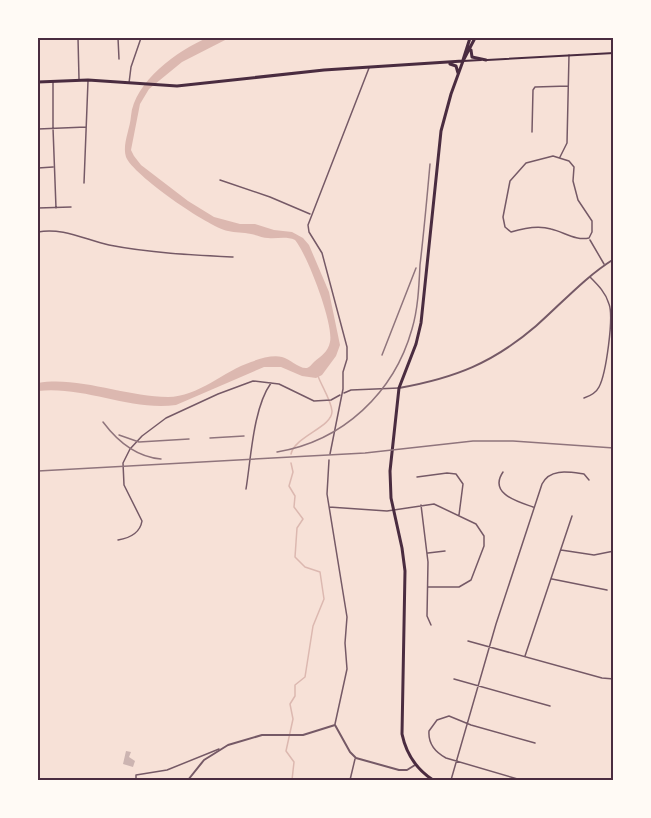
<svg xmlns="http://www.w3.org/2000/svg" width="651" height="818" viewBox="0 0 651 818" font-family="'Space Grotesk',sans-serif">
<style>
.water{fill:#dcb8b0}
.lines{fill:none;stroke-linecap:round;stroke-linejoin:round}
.stream{stroke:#dcb8b0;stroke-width:1.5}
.building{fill:#ccb4b1}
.minor{stroke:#755966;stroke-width:1.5}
.tertiary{stroke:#755966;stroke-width:2}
.secondary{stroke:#4a2c40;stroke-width:2}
.primary{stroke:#4a2c40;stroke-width:3}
.rail{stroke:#8f747c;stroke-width:1.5}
.neatline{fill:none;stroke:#4a2c40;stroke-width:2}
</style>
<rect width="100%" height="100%" fill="#f7e1d7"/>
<path class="water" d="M207,38H229L182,62L149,89L140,104L131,150L134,156L141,165L188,201L214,217L240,224H255L274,230L292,232L303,238L309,245L329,292L340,345L336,356L322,375L316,378L302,376L281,367H264L176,405C129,411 85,386 38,391V383C79,376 126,397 168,397C198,397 224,371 251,362C261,358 273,355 282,357C290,359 299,369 307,368C310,367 311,365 314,362C321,356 328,352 330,342C334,324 307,254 295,240C286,236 277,239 268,238C263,238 257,235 251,234C243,232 235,233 228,231C208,227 133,175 126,157C122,145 130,129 131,116C134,82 178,50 207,38Z"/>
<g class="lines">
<path class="stream" d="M291,454C295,436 333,427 332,411C331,400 322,387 318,376
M291,463L293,472L289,486L295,496L294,507L303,519L297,528L295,557L305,567L320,572L324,599L313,626L305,677L295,685V696L290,704L293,719L286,751L294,762L292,780"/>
</g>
<path class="building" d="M126,751L131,752L129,757L135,761L133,767L123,764Z"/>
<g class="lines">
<path class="minor" d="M78,38L79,79
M118,38L119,59
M38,41V45
M53,82V128L56,208
M129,83L131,67L141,38
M38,129L86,127
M532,132L533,90L535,87L568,86
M553,156L569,161L574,167L573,181L578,200L592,221V232L589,238C576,241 564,232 551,229C538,225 524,228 511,232L505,227L503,217L510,181L526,163Z
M560,157L567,143L569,55
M38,168L53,167
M220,180L270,197L310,214
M84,183L88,81
M38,208L71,207
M38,232C62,227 86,240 109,245C150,253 192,255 233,257
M590,240L604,264
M344,393L351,390L399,388
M584,398C590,396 596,393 599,387C606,374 614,317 609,304C606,293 598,285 590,277
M330,454L343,389V372L347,359V347L322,253L309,232L308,225L369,68
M329,460L327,494L347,617L345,643L347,669L335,724
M503,472C488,494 519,502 533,507
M417,477L447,473L456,474L463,484L459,515
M246,489C251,459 253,408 271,383
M421,505L428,562L427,616L431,625
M329,507L387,511L434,504L476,524L484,536V546L471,580L459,587H428
M118,540C130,538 140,533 142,521L124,485L123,463L130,449L142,436L166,418L218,394L253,381L279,384L314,401L331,400L340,395
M561,550L594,555L614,551
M428,553L445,551
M552,579L607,590
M468,641L602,678L614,679
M525,656L572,516
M454,679L550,706
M136,780V775L167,770L219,749
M350,780L355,759
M451,780L496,624L542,484C550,468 569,472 584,474L589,480
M521,780L446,758C435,752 428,744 429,731L437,720L449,716L471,725L535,743"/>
<path class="tertiary" d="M399,388C455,378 493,363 536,326C562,303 585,277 614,259
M188,780L204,760L228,745L262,735H303L335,725L350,752L356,758L399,770H407L415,765"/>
<path class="secondary" d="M487,60L614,53
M463,61L481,60"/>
<path class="primary" d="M471,50L472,57L486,60
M463,60L470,38
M450,64L456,66L458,73
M38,82L88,80L177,86L324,70L463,61
M433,780C416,769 406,753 402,734L405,571L402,548L391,498L390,471L399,388L416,344L421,323L441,131L451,94L463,61L475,38"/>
<path class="rail" d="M382,355L416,268
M103,422C118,442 136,457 161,459
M119,435L139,442L189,439
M210,438L244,436
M277,452C343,441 394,393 412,329C418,309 419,286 420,265C424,231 427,198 430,164
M38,471L365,453L473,441H513L614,448"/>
</g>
<rect width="651" height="818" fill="none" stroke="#fffaf5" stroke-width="78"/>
<rect x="39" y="39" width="573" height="740" class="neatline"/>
</svg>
